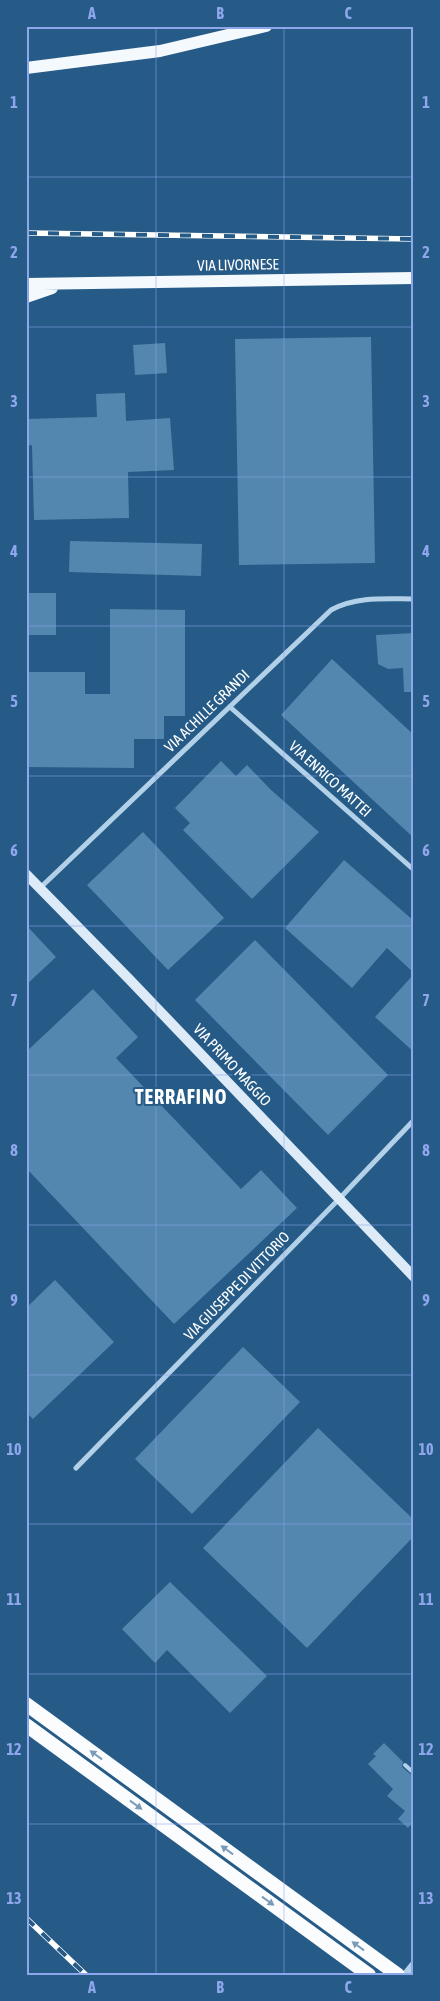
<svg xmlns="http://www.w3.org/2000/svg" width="440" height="2001" viewBox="0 0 440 2001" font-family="'Asap Condensed',sans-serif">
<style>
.building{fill:#5387b0}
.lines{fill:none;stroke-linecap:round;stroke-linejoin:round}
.service{stroke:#b2d0e8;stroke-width:4}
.minor{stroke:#b2d0e8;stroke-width:5}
.tertiary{stroke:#b2d0e8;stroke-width:9}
.secondary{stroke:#dcebf7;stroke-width:10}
.primary{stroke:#f4f9fe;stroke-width:12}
.trunk{stroke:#fafcfe;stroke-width:14}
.rail-casing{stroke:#fff;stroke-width:5.5}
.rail{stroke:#265b87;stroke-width:4;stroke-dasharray:11;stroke-linecap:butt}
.oneway{fill:#7b9bb7}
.grid{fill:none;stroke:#8ea6ec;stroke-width:1;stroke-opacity:0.55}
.labels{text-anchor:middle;stroke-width:4;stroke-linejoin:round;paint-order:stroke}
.street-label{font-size:15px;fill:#fff;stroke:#265b87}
.district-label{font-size:20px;font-weight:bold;letter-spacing:1px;fill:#fff;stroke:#265b87}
.neatline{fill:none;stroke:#8ea6ec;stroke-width:2}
.grid-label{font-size:16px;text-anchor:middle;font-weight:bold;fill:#8ea6ec}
</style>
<rect width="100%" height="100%" fill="#265b87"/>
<path class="building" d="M371,337L375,563L239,565L235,339Z
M165,343L167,373L135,375L133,345Z
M125,393L126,421L170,418L174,470L128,472L129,518L34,520L32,445L26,446V419L97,417L96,394Z
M70,541L202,544L201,576L69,572Z
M26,593H56V635H26Z
M110,609L185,610V716H164V739H134V768L26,767V672H85V694H110Z
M414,633V692H404L403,668L388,669L378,664L376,635Z
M332,659L414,735V838L281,715Z
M221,761L236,776L247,765L270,789L319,832L252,899L183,830L190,823L175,808Z
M143,832L224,918L168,970L87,885Z
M344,860L414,921V973L387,948L352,988L285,928Z
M26,925L56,957L26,985Z
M255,940L388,1075L328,1135L195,1000Z
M414,974V1052L375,1017Z
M93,989L138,1037L116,1058L241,1189L261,1170L297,1208L174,1324L26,1168V1052Z
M55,1280L114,1342L33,1419L26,1412V1308Z
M243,1347L300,1402L192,1514L135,1459Z
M318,1428L414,1520V1536L307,1648L203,1548Z
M170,1582L267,1676L230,1713L167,1650L155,1663L122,1629Z
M384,1743L403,1762L402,1767L414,1777V1821L408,1828L398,1819L405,1811L387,1796L393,1789L368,1764L376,1756L373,1754Z"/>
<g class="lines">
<path class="service" d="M405,1765L414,1773"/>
<path class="minor" d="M230,707L414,870
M40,888L331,610C357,596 386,599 414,599
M76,1468L339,1199L414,1120"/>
<path class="tertiary" d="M406,1975L414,1965"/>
<path class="secondary" d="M26,874L130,980L414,1277"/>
<path class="primary" d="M26,68L160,51L266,26
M26,284L414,278
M26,297L52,288"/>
<path class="trunk" d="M26,1704L398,1975
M26,1725L369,1975"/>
<g class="rail-casing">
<path id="rail" d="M26,233L414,239
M26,1918L86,1975"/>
</g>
<use href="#rail" class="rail"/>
</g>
<defs><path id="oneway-solid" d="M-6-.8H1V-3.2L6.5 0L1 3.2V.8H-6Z" transform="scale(1.25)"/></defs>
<g class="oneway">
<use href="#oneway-solid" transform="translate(96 1755) rotate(-144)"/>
<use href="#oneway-solid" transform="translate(136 1805) rotate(36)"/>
<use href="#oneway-solid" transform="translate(227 1850) rotate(-144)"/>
<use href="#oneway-solid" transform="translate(268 1901) rotate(36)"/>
<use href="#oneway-solid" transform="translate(358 1946) rotate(-144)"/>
</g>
<path class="grid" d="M156,26V1975M284,26V1975M26,177H414M26,327H414M26,477H414M26,626H414M26,776H414M26,926H414M26,1075H414M26,1225H414M26,1375H414M26,1524H414M26,1674H414M26,1824H414"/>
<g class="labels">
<g class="street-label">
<text transform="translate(238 265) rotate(-1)" y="5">VIA LIVORNESE</text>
<text transform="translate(207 711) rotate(-44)" y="5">VIA ACHILLE GRANDI</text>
<text transform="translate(330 779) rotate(42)" y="5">VIA ENRICO MATTEI</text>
<text transform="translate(232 1065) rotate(47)" y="5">VIA PRIMO MAGGIO</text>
<text transform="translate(237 1286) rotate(-46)" y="5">VIA GIUSEPPE DI VITTORIO</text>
</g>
<g class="district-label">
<text x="181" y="1104">TERRAFINO</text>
</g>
</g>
<rect width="440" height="2001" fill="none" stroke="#265b87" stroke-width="55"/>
<rect x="28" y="28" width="384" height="1946" class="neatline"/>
<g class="grid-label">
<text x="92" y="19">A</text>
<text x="220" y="19">B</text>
<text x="348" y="19">C</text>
<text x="14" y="108">1</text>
<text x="426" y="108">1</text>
<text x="14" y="258">2</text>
<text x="426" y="258">2</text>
<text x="14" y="407">3</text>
<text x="426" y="407">3</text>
<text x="14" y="557">4</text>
<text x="426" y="557">4</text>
<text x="14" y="707">5</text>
<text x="426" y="707">5</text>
<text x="14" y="856">6</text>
<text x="426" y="856">6</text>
<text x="14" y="1006">7</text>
<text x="426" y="1006">7</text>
<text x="14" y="1156">8</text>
<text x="426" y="1156">8</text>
<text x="14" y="1306">9</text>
<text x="426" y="1306">9</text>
<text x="14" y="1455">10</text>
<text x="426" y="1455">10</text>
<text x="14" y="1605">11</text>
<text x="426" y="1605">11</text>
<text x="14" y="1755">12</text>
<text x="426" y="1755">12</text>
<text x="14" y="1904">13</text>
<text x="426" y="1904">13</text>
<text x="92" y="1993">A</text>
<text x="220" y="1993">B</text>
<text x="348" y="1993">C</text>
</g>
</svg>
